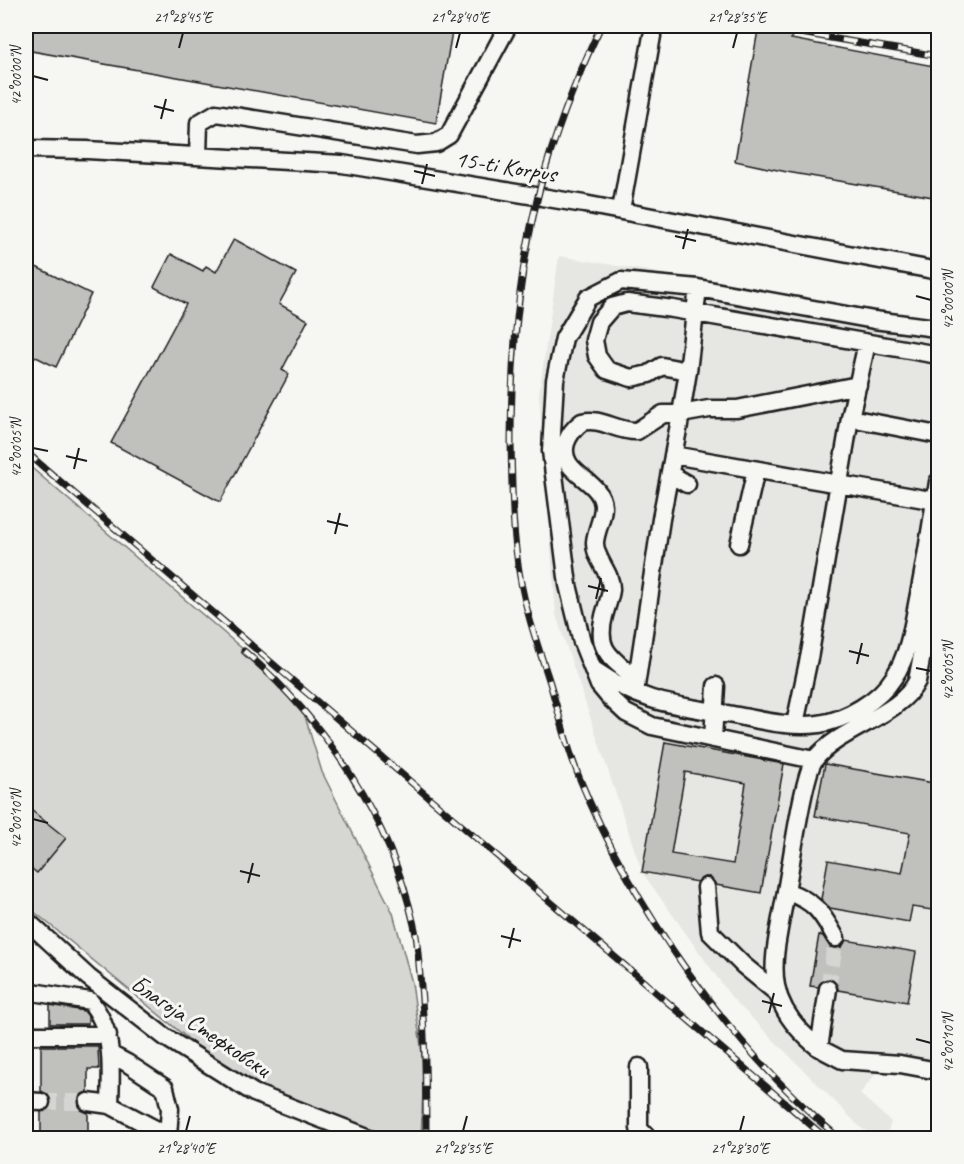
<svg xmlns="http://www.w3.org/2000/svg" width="964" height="1164" viewBox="0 0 964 1164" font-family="Caveat,sans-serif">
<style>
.built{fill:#e6e6e2}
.green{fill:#d6d6d2;stroke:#797977;stroke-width:1.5}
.building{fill:#c0c0bd;stroke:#1c1c1c;stroke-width:1.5;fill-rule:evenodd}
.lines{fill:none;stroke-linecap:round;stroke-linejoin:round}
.minor-tunnel{stroke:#d5d5d2;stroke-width:16;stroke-dasharray:16 8;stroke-linecap:butt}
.minor-casing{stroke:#1c1c1c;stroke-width:21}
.minor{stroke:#f6f6f2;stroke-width:16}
.rail-casing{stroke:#1c1c1c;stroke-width:7}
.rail{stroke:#f6f6f2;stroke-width:4.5;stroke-dasharray:14;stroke-linecap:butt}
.ticks{fill:none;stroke:#1c1c1c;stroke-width:2}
.labels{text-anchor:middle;stroke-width:6;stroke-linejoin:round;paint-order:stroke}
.street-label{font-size:24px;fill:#1c1c1c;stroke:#f6f6f2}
.neatline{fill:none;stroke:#1c1c1c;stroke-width:2}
.ticks-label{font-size:15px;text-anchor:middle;fill:#1c1c1c}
</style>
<rect width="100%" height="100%" fill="#f6f6f2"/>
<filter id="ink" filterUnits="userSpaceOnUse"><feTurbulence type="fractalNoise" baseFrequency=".0167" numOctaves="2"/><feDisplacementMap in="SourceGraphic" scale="12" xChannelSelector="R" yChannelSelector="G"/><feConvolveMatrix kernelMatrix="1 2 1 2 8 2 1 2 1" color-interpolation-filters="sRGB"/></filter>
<g filter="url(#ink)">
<path class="built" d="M559,256L938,320V1078L882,1065L860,1094L891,1122L888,1131L879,1136L862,1129L732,998L642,872L556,615L539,394Z"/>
<path class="green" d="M26,463L252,657L303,710L322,772L393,913L412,983L424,1067L421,1138H370L254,1093L26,905Z"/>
<path class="building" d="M26,26H453L436,123L26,50Z
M758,30L792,35L791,39L939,67V198L787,172L735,161Z
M234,239L296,273L279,304L308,320L282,370L289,374L220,502L111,443L186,304L154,287L171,254L203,271L206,266L216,272Z
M26,262L91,294L56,367L26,352Z
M665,742L784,764L761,893L716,885L710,877H704L697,882L642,872ZM685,772L746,783L733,864L671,854Z
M825,764L939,784V875L932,910L912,907L909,922L830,908L821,899L828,860L902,873L910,833L815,816Z
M26,806L66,838L37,873L26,864Z
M819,935L823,936L830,947L835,948L842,947L846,940L916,952L907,1002L838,990L837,985L830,979L824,980L818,987L810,986Z
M50,1005L84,1011L88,1016V1024H50Z
M41,1046H98L99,1069H88V1092L80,1095L78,1101L81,1110L88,1113V1137H41V1112L49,1108L51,1102L47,1094L41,1091Z"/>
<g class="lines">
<path class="minor-tunnel" d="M828,989L836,938
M41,1102H88"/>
<g class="minor-casing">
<path id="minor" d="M26,149L87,150L342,164L584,204L938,271
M198,156L199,123L216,113L417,145L436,143L449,135L508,26
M621,210L652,36
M688,371L698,288
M850,418L938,435
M673,455L936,501
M670,474L687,484
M739,544L756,470
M596,671C645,705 678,705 733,715C760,720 791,728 819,724C846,720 879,701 894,677C909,654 913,625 918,599C926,560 932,521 938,482
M636,679C612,658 595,651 604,616C606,608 610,598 611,590C612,572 594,559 595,542C596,530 603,519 603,506C602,479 557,474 566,443C569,434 574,428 582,422C601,417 617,432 637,431L663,414H681L688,371L662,366L649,374L631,378L607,370L597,356L594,340L599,322L612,307L627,303L673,309L938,355
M636,686L661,519L681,414L709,409H737L858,385
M795,724L810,653L850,418L867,343
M713,739L716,686
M814,760L652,726L626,713L609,697L599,685L582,642L568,585L551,451L555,380L564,338L588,298L621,281L698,288L874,320L936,328L938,333
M706,887L710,932L743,965L776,992
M786,891C775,958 756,998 819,1048
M26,920L88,977L165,1037L254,1093L370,1138
M836,938C821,912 816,902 786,891C791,866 803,774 815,759C841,727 900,716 917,681L938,570
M828,989L819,1048L842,1060L900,1064L938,1071
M26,991L90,1001C115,1032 111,1067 110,1105
M26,1035H108
M112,1055L127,1063L165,1088L170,1109L168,1136
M639,1067V1129L648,1138
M26,1101L41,1102
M88,1102L110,1105L172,1138"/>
</g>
<use href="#minor" class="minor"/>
<g class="rail-casing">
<path id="rail" d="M601,26C576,79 554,135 539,192C518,274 511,358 511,442C512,487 512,532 520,577C526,613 539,649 550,683C559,714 567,747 579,777C632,907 731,1048 839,1138
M759,26L938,56
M26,452L826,1138
M244,651C325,720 391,821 414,925C418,941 418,958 420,975C425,1029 426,1084 426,1138"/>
</g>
<use href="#rail" class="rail"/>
</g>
</g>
<path class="ticks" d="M179,48L183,33M456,48L460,33M733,48L737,33M33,76L48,80M154,106L174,111M161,119L166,99M414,171L435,176M422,184L427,164M675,236L696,241M683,249L688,229M916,296L931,300M33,448L48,451M66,456L87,461M74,469L79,448M327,521L348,526M335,534L340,513M588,586L608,591M596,599L601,578M849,651L869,656M857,664L862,643M916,668L931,671M33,819L48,823M240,871L260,876M248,883L253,863M501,936L521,941M509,948L514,928M762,1001L782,1006M769,1013L774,993M916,1039L931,1043M186,1131L190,1116M463,1131L467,1116M740,1131L744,1116"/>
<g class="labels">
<g class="street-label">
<text transform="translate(506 166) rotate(9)" y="8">15-ti Korpus</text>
<text transform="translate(201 1026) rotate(34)" y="8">Благоја Стефковски</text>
</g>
</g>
<rect width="964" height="1164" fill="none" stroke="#f6f6f2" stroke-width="66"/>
<rect x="33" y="33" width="898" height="1098" class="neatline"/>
<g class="ticks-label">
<text x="183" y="22">21°28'45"E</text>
<text x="460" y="22">21°28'40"E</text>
<text x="737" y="22">21°28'35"E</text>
<text transform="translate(16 76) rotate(-90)" y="5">42°00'00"N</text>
<text transform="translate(948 300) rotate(-90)" y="5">42°00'00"N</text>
<text transform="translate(16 448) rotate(-90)" y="5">42°00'05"N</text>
<text transform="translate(948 671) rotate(-90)" y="5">42°00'05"N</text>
<text transform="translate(16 819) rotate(-90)" y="5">42°00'10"N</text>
<text transform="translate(948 1043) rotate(-90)" y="5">42°00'10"N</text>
<text x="186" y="1153">21°28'40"E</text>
<text x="463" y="1153">21°28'35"E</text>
<text x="740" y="1153">21°28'30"E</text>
</g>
</svg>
